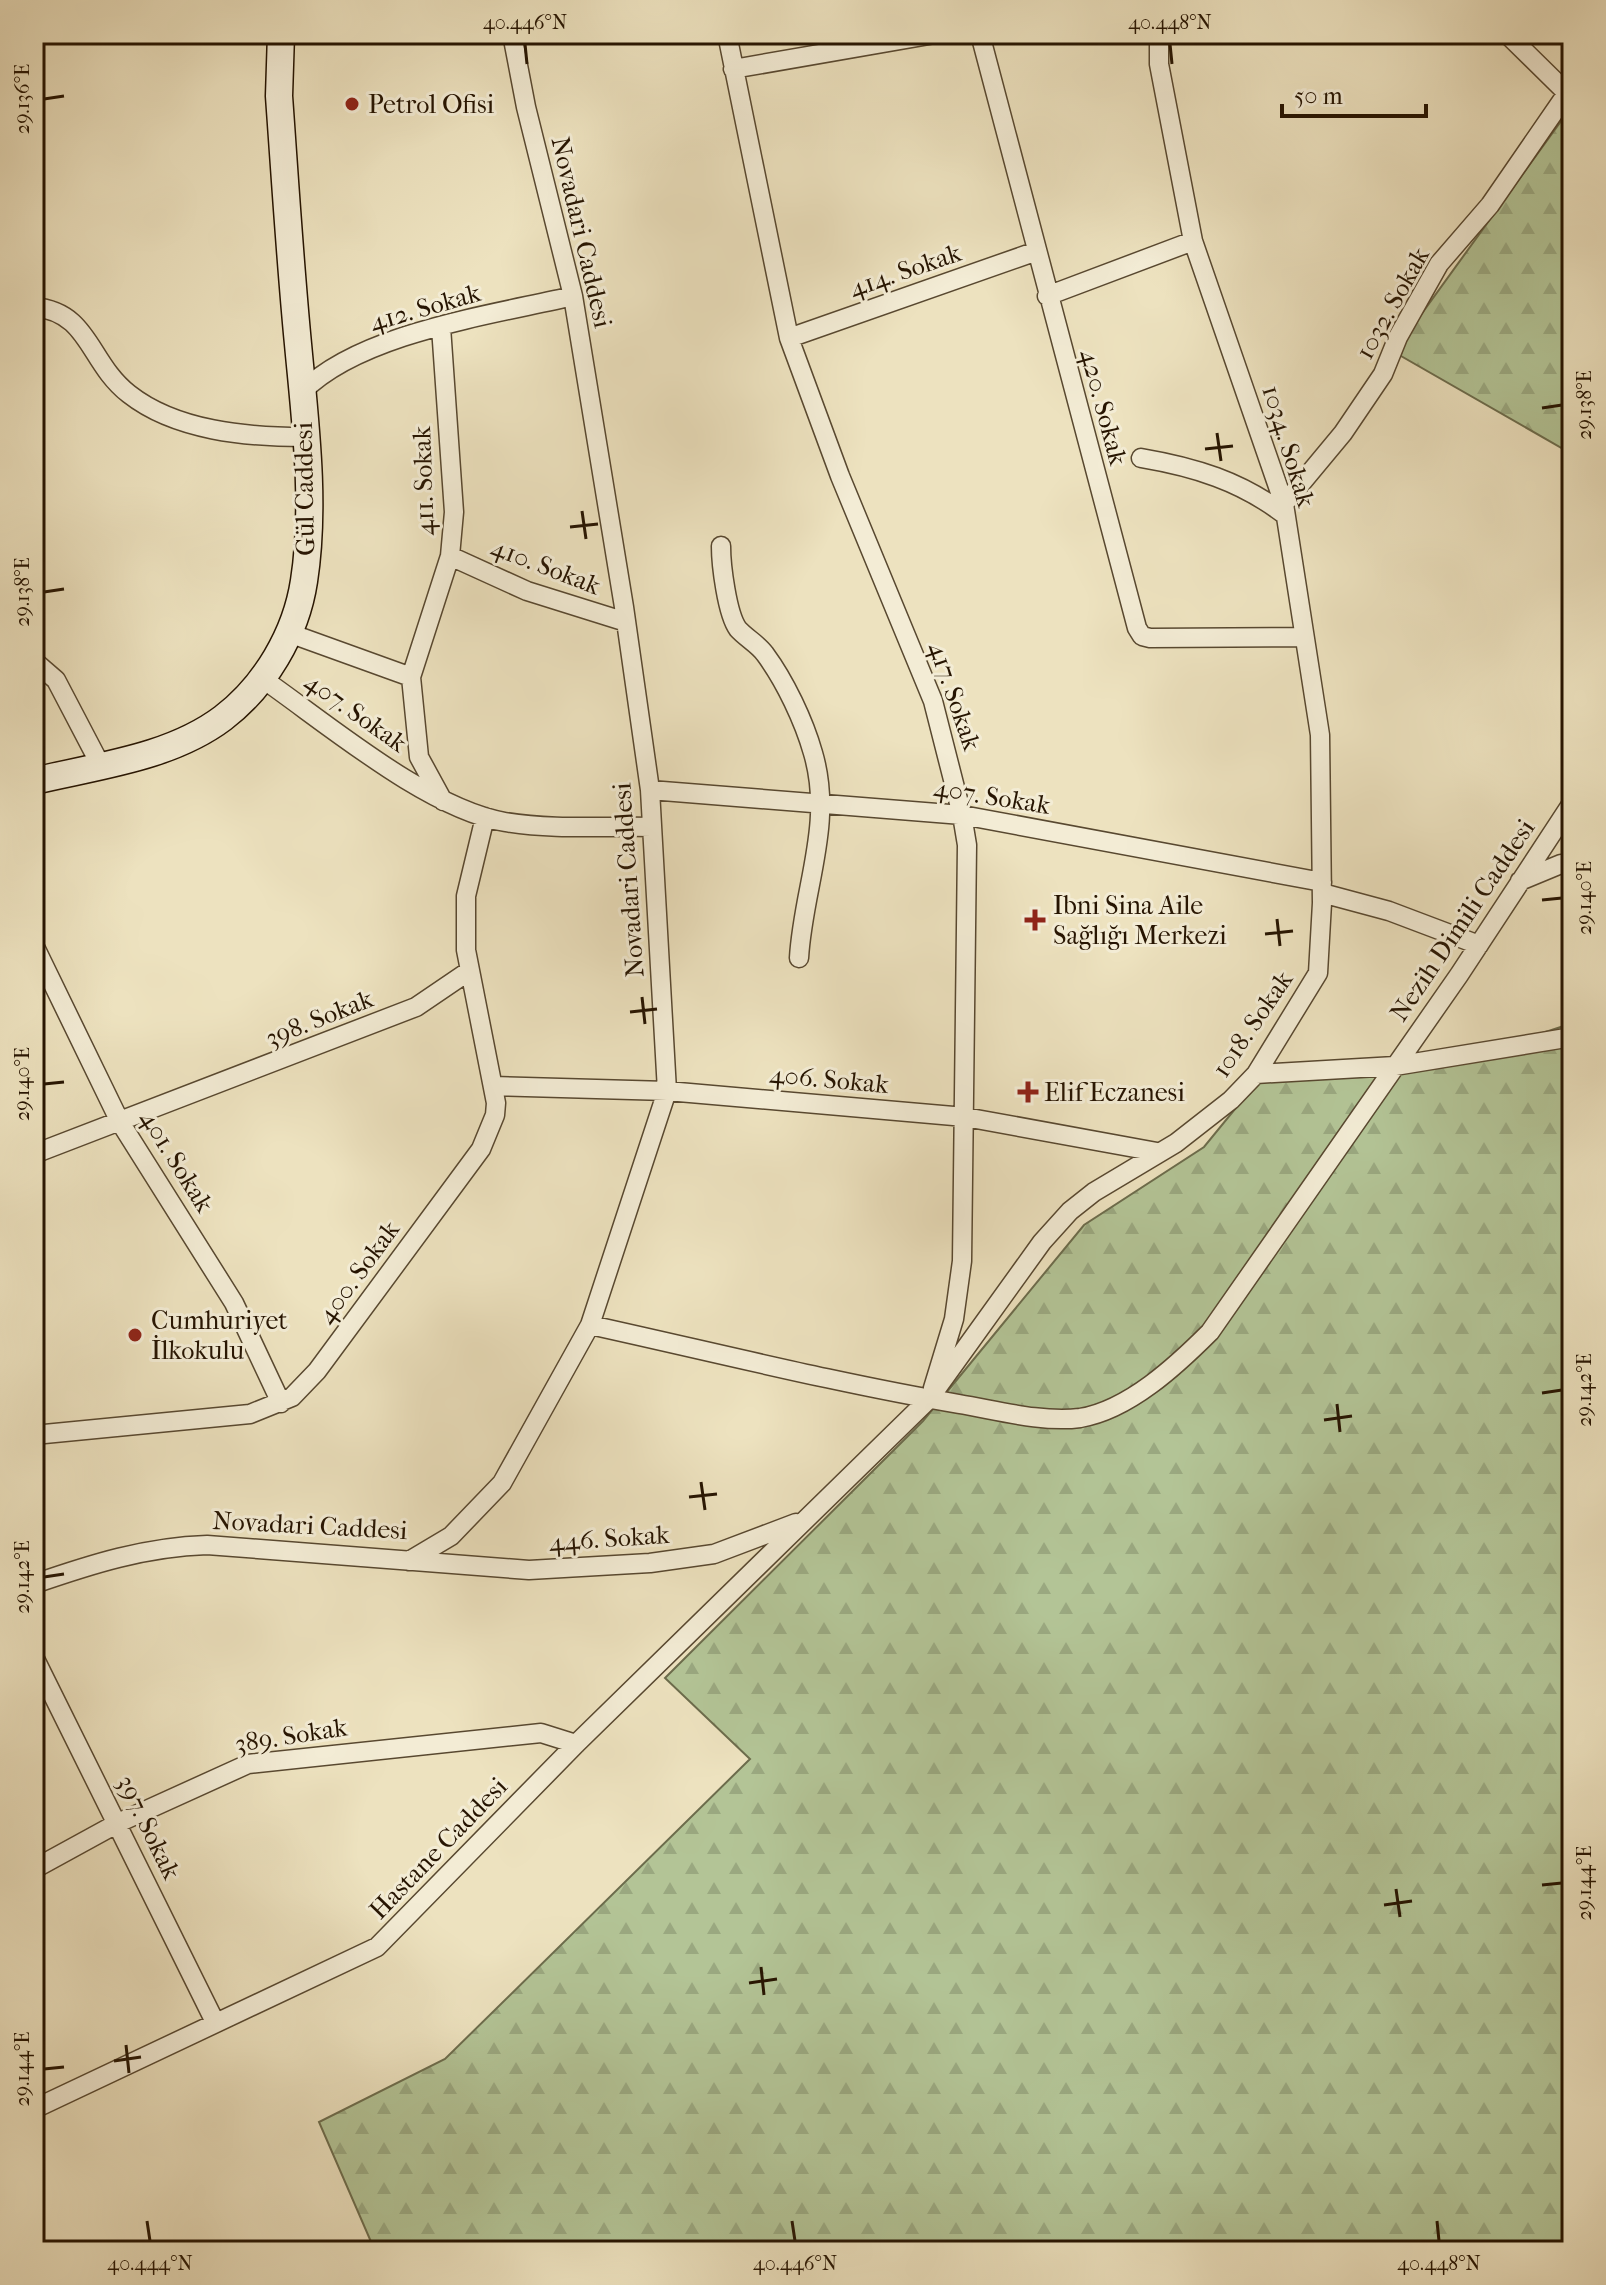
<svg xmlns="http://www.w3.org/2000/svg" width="1606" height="2285" viewBox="0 0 1606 2285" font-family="'IM FELL French Canon',serif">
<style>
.forest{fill:url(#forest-firs);stroke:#6c6c4c;stroke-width:2}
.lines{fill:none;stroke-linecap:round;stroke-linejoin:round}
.minor-casing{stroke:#584830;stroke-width:21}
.secondary-casing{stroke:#261401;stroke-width:29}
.minor{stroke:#f3ecd5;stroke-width:18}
.secondary{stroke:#f3ecd5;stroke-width:26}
.ticks{fill:none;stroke:#261401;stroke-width:3}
.poi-dot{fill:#8f2418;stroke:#f3ecd5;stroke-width:3}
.labels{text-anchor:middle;stroke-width:6;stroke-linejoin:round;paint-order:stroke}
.poi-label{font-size:26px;fill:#261401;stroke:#f3ecd5;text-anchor:start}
.street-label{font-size:26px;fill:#261401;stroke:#f3ecd5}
.neatline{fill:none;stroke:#261401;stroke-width:3}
.ticks-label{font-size:20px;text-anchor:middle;fill:#261401}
</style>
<defs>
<pattern id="forest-firs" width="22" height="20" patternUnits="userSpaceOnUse" patternTransform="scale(2)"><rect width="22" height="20" fill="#b3c496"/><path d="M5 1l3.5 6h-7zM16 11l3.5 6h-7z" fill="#9aa880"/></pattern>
</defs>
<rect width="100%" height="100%" fill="#ede2bf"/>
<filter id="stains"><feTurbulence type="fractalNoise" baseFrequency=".0025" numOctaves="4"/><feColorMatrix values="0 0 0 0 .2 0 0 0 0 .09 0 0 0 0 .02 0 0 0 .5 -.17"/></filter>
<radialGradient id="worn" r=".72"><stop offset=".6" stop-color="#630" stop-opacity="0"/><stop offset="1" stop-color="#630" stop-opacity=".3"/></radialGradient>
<path class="forest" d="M1572,106V454L1394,352Z
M1572,1023V2251H375L319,2122L445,2059L750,1759L665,1678L923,1421L1084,1225L1204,1147L1262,1076C1360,1069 1480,1057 1572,1023Z"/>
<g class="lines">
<g class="minor-casing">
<path id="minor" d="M727,34L789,338L840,476L933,701L962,815L967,845L962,1261L954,1319L933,1388
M980,34L1137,628L1142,636L1150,638L1302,637
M1507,34L1567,93
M733,69L935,34
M1047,296L1193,241
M34,307C90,312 88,362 129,394C176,431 247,437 304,437
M441,327L454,512L450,556L411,677L419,757L443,801
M789,338L1037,251
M302,392C360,333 492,315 573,296
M1141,458C1194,467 1241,481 1285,515
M1284,504L1343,433L1383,374L1398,337L1439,264L1490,205L1572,86
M721,546C721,565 727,614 738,629C746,638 758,644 765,654C785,681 804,721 813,753C834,824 803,888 799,958
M450,556L527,591L626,622
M289,633L411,677
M34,661L56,680L101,766
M263,679C329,725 428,809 505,822C552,830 604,826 652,827
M650,790L962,815L1322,882
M1520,881L1561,864H1572
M1322,893L1389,911L1479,945
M34,945L120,1122L234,1303L281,1403
M1256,1074L1395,1066L1572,1037
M494,1086L667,1091L965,1117L1157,1152
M34,1154L416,1007L469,971
M590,1325C713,1352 836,1383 959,1404C996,1410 1042,1423 1080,1418C1129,1410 1177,1365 1210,1332L1459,975L1572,803
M34,1435L250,1414L292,1397L317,1371L481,1149L495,1115L496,1103L466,950V896L485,817
M409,1561L451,1536L502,1483L590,1325L667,1091L650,790L624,607L573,296L526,107L512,34
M34,1584C92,1564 145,1547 207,1545L529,1570L650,1563L714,1554L796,1523
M34,1657L215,2022
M34,1869L118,1823L248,1764L541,1733L576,1744
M34,2109L377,1947L576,1744L929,1399L1042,1242L1070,1211L1094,1192L1176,1143L1231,1100L1256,1074L1318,973L1322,903L1320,735L1284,504L1193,241L1159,64V34"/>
</g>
<g class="secondary-casing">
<path id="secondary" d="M34,781C96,766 170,758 223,718C265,686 296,634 304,581C316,504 305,420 298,344C290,261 285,179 279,96L281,34"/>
</g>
<use href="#minor" class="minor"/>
<use href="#secondary" class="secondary"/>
</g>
<path class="ticks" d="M525,44L527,64M1170,44L1172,64M44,99L64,96M1542,408L1562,405M1217,433L1221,461M1205,449L1233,446M582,511L586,539M570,527L598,524M44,592L64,589M1542,900L1562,898M1277,919L1280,946M1265,934L1293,931M642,997L645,1024M630,1012L657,1009M44,1084L64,1082M1542,1393L1562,1390M1337,1404L1340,1432M1324,1420L1352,1416M701,1482L705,1510M689,1497L717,1494M44,1577L64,1574M1542,1885L1562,1883M1396,1889L1400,1917M1384,1905L1412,1901M761,1967L764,1995M749,1983L777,1979M126,2045L129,2073M114,2061L141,2057M44,2069L64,2067M147,2221L150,2241M792,2221L795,2241M1437,2221L1439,2241"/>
<g class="poi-dot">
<circle cx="352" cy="104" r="8"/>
<path d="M1031 908h8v8h8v8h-8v8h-8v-8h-8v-8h8z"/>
<path d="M1024 1080h8v8h8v8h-8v8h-8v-8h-8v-8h8z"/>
<circle cx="135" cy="1335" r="8"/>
</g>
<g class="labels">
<g class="poi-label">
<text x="368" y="113">Petrol Ofisi</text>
<text x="1053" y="914">Ibni Sina Aile<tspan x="1053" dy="30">Sağlığı Merkezi</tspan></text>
<text x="1044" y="1101">Elif Eczanesi</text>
<text x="151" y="1329">Cumhuriyet<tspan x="151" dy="30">İlkokulu</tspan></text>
</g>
<g class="street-label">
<text transform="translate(582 232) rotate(77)" y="9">Novadari Caddesi</text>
<text transform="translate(905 270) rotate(-19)" y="9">414. Sokak</text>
<text transform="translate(1392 303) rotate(-61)" y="9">1032. Sokak</text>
<text transform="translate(425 307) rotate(-16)" y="9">412. Sokak</text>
<text transform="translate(1104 407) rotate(75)" y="9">420. Sokak</text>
<text transform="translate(1289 446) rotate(73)" y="9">1034. Sokak</text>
<text transform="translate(423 481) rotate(-92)" y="9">411. Sokak</text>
<text transform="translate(304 489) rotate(-91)" y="9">Gül Caddesi</text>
<text transform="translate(546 566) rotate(21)" y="9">410. Sokak</text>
<text transform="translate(955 696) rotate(71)" y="9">417. Sokak</text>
<text transform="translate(356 712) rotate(35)" y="9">407. Sokak</text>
<text transform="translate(992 796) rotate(9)" y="9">407. Sokak</text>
<text transform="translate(628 880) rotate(-94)" y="9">Novadari Caddesi</text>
<text transform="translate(1462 920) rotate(-56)" y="9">Nezih Dimili Caddesi</text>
<text transform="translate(319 1018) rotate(-22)" y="9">398. Sokak</text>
<text transform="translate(1252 1024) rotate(-56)" y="9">1018. Sokak</text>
<text transform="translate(829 1079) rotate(5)" y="9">406. Sokak</text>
<text transform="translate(177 1161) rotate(58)" y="9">401. Sokak</text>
<text transform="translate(358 1272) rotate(-54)" y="9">400. Sokak</text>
<text transform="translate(310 1525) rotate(3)" y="9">Novadari Caddesi</text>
<text transform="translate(609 1538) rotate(-4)" y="9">446. Sokak</text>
<text transform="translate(291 1735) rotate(-9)" y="9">389. Sokak</text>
<text transform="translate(149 1827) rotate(64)" y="9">397. Sokak</text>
<text transform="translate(438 1848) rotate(-46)" y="9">Hastane Caddesi</text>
</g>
</g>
<rect width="1606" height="2285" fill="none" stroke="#ede2bf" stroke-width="88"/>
<path d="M1282 104v12h144v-12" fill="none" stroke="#261401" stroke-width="4"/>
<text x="1294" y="104" font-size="24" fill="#261401" stroke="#f3ecd5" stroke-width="6" paint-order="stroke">50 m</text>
<rect x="44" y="44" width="1518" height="2197" class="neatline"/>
<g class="ticks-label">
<text x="525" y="29">40.446°N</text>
<text x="1170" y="29">40.448°N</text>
<text transform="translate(22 99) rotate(-90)" y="7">29.136°E</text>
<text transform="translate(1584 405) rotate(-90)" y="7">29.138°E</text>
<text transform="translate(22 592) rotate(-90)" y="7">29.138°E</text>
<text transform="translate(1584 898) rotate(-90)" y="7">29.140°E</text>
<text transform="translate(22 1084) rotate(-90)" y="7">29.140°E</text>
<text transform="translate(1584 1390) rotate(-90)" y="7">29.142°E</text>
<text transform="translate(22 1577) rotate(-90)" y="7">29.142°E</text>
<text transform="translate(1584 1883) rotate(-90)" y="7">29.144°E</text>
<text transform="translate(22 2069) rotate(-90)" y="7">29.144°E</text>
<text x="150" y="2270">40.444°N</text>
<text x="795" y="2270">40.446°N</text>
<text x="1439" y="2270">40.448°N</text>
</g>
<rect width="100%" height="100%" filter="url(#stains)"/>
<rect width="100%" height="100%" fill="url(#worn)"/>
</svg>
